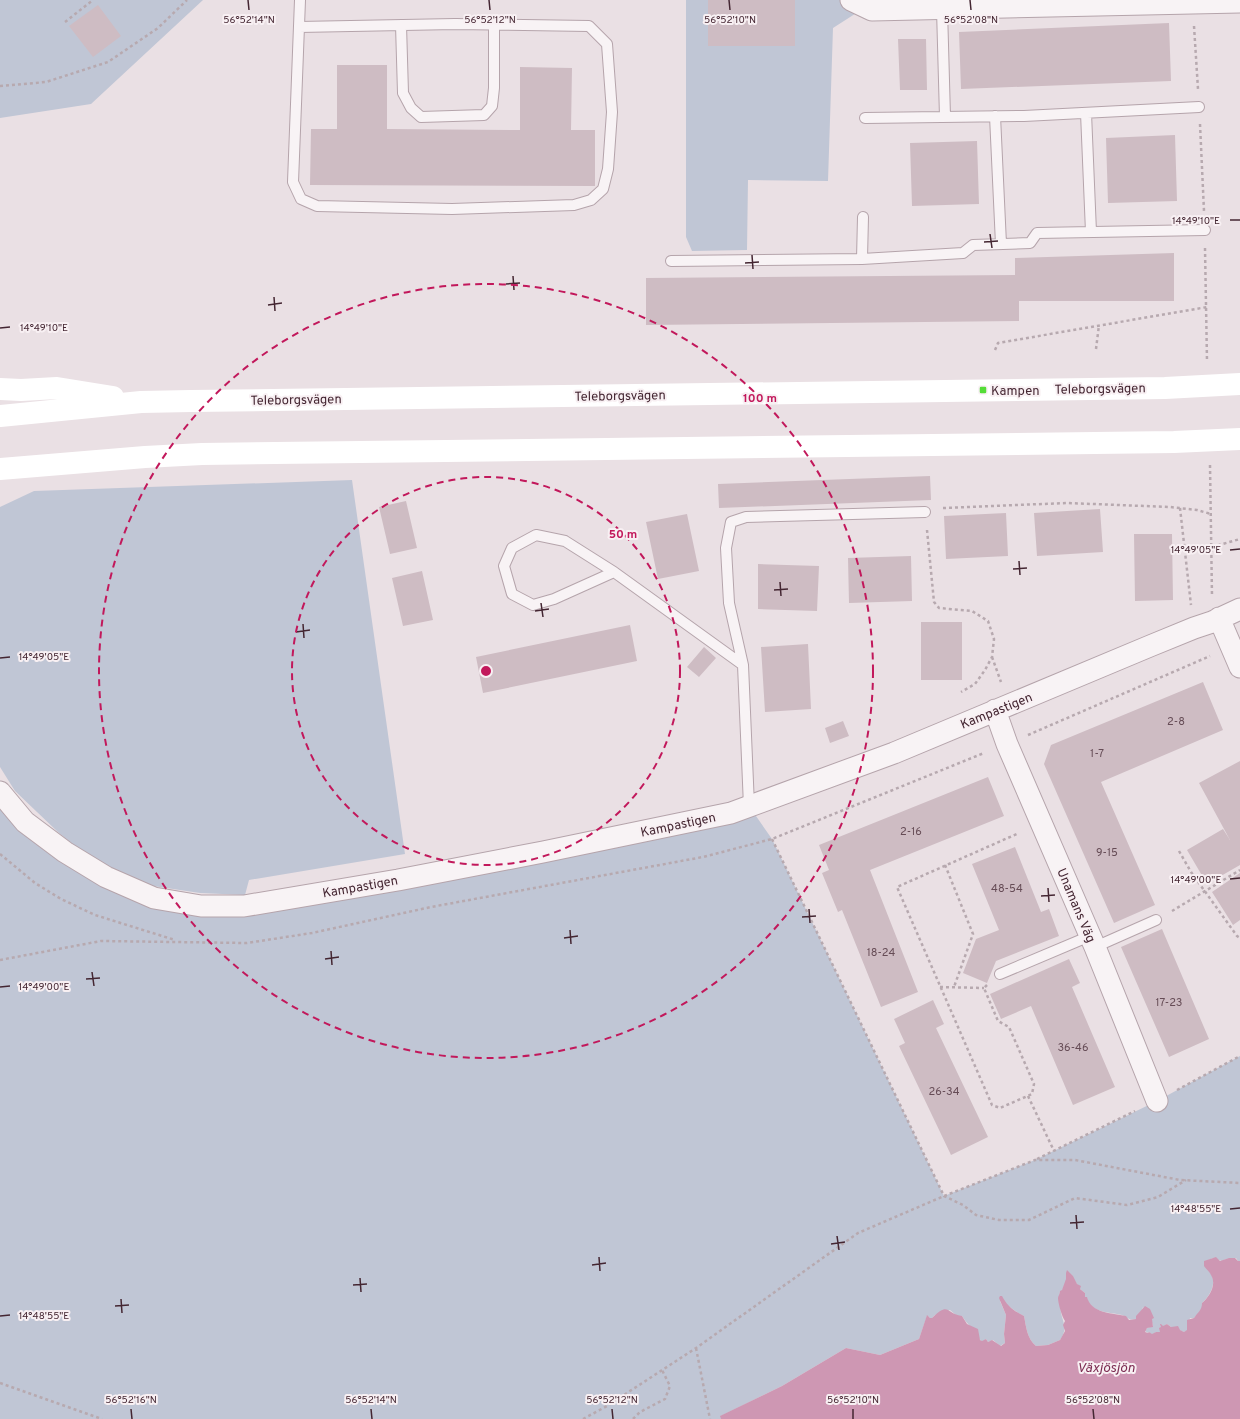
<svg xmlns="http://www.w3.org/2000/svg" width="1240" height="1419" viewBox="0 0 1240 1419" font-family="Overpass,sans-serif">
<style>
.green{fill:#c0c6d5}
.water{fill:#ce97b3}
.building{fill:#cebcc3}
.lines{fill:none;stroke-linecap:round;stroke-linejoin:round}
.service-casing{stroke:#b5a4ab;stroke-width:12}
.minor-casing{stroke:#b5a4ab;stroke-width:23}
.path{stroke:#b7a9af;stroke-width:2.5;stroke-dasharray:3 3;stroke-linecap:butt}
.service{stroke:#f8f3f5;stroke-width:10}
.minor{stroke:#f8f3f5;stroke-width:21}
.secondary{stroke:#fff;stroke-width:22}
.ticks{fill:none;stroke:#442632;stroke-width:1.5}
.ring{fill:none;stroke:#c2185b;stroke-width:2;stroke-dasharray:7 5}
.poi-dot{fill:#54dd37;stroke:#f8f0f3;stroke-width:1.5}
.labels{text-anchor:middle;stroke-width:4;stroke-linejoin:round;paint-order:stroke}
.number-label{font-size:11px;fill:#664c56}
.street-label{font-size:13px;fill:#442632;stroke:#f8f0f3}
.poi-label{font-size:13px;fill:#442632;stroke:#f8f0f3;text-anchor:start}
.water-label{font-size:14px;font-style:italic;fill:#7c2c52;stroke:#f8f0f3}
.ticks-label{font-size:10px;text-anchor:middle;fill:#442632;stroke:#f8f0f3;stroke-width:4;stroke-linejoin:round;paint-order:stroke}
.centre{fill:#c2185b;stroke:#f8f0f3;stroke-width:2}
.ring-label{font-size:12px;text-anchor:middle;font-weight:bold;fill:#c2185b;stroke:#f8f0f3;stroke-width:4;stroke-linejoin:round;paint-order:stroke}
</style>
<rect width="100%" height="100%" fill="#eae0e4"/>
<path class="green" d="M0,0H203L91,104L0,118Z
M686,0H1024L872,3L833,28L828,181L748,180L747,250L692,251L686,237Z
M352,480L405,854L249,880L245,895L200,893L153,886L104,869L59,833L15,791L0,767V507L34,491Z
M0,792L65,852L201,906L749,806L772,839L944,1196L1035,1160L1157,1101L1240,1056V1261H1238L1236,1258L1226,1259L1222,1261L1213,1258L1204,1262C1206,1268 1209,1270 1212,1276C1216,1285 1209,1297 1202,1303V1309L1194,1318H1190L1187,1331L1184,1332L1171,1327L1167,1324L1161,1328L1160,1332H1156L1152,1335L1149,1332L1148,1333L1145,1331L1147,1328L1153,1326L1151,1319L1143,1307C1142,1312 1137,1314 1136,1319C1128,1321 1128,1317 1122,1315C1110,1312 1090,1313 1087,1298L1085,1297V1293L1080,1289L1071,1275L1066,1273L1067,1279L1062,1291H1060C1059,1299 1060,1309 1062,1317C1065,1326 1066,1332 1060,1340L1048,1345L1036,1346C1027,1339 1026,1326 1024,1316C1015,1312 1009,1305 1000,1301L1006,1315L1004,1334L1005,1343L1000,1346L993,1340L988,1342L986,1339L982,1342C978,1338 976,1333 972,1328C968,1324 966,1322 962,1316H957L950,1310L935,1315L932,1318H930L927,1316L919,1339L880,1355L846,1348L782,1386L721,1416V1419H0Z"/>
<path class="water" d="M1216,1257L1220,1261L1229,1258H1235L1238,1261H1240V1419H721L720,1416L782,1386L846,1348L880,1355L919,1339L927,1315L930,1318H932C950,1301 945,1314 962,1316L967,1324L978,1329L980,1340L982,1341L986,1339L988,1342L992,1340L1001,1346L1005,1343L1004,1334L1006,1315L999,1298L1000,1296H1002C1007,1306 1014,1311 1024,1316C1026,1326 1027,1339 1036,1346L1048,1345L1060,1340L1065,1331L1063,1325L1065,1321C1062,1317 1058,1303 1058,1298C1058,1296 1060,1294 1060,1291L1062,1290L1066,1279V1273L1067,1270L1073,1276L1077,1284L1081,1286L1080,1289L1085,1293V1297H1087C1091,1313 1111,1313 1126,1316L1129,1320L1136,1319V1316L1145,1306L1150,1309L1154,1318L1152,1319L1153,1327L1147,1328L1145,1332L1148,1333L1149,1332L1152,1334L1156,1332H1160L1159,1328L1161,1327L1160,1324H1161L1163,1326L1167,1324L1171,1327L1178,1326L1180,1330L1184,1332L1187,1330V1320L1194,1318C1198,1312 1202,1310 1202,1303C1209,1297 1216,1286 1212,1277C1210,1272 1207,1270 1204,1266V1261Z"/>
<path class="building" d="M708,0H795V46H708Z
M98,5L121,36L93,57L69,26Z
M1169,23L1171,81L961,89L959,32Z
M898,39H926L927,90H900Z
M337,65H387V129L520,130V67L572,68L571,130H595V186L310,185L311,129H337Z
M1175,135L1177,201L1108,203L1106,138Z
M977,141L979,204L912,206L910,143Z
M1174,253V301H1019V321L646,325V278L1015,275V258Z
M930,476L931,500L719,508L718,484Z
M406,501L417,548L390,554L379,507Z
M1100,509L1103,552L1037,556L1034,513Z
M1006,513L1008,556L946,559L944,516Z
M687,514L699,571L658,579L646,522Z
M1134,534H1172L1173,600L1135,601Z
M911,556L912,601L849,603L848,558Z
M758,564L819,566L817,611L758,609Z
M422,571L433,620L403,626L392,578Z
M921,622H962V680H921Z
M630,625L637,661L483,693L476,657Z
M808,644L811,709L765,712L761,647Z
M704,647L716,658L699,677L687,667Z
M1203,682L1223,730L1101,782L1155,905L1114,923L1044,764L1051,745Z
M843,721L849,736L830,743L825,728Z
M1240,761V865L1207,884L1187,850L1223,829L1230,840L1199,783Z
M988,777L1004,816L870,870L918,992L881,1007L842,910L838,912L822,873L829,870L819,845Z
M1015,847L1041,912L1049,909L1059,936L996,961L987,983L963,973L976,939L999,930L972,864Z
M1240,873V920L1233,925L1212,892Z
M1162,929L1209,1039L1169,1057L1121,947Z
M1069,959L1080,983L1072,987L1115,1087L1073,1105L1031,1006L1001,1019L990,994Z
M933,1000L944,1024L936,1028L988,1137L951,1155L899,1046L905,1043L894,1019Z"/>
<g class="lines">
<g class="service-casing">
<path id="service" d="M942,9L945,117
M401,25L403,93L411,108L421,117L484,115L492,106L494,88V25
M299,27L455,24L589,26L607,44L612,112L608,169L603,189L591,200L574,205L452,209L317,206L301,199L293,182L300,0
M1086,113L1091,232
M995,116L1001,244
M865,118L1024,116L1199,107
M862,259L863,217
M671,261L862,259L963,253L973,245L1030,243L1037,233L1205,230
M614,572L554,599L533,605L512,594L504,566L512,548L536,535L565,541L614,572L743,665
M749,806L743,665L729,603L726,548L731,522L746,517L925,512
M1095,947L1156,920
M1000,974L1090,936"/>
</g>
<g class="minor-casing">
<path id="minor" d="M851,0L872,10L1240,2
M1219,618L1240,667
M995,710L1007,744L1095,947L1157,1101
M0,792L25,822L65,852L106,877L154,898L201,906H244L398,880L543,852L731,813L894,753L1150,646L1194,628L1212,622L1240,609"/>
</g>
<path class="path" d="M65,22L93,0
M1194,26L1198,89
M0,86L46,82L108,62L158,28L187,0
M1200,124L1204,211
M1205,248L1207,361
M1096,349L1099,325
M995,350L998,343L1207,307
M1210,465L1212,596
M943,508L1067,503L1170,507L1197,510L1211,514
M1180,508L1191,605
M927,530L934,602L939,608L972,611L988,621L994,639L992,657L985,670L975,684L961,692
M1212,547L1240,539
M992,657L1001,682
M1028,735L1210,656
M772,839L944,1196L963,1205L976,1215L999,1220H1029L1075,1198L1127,1205L1158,1197L1186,1180
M1179,851L1191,872L1237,936L1240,938
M0,854L35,883L61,899L95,915L175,940
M945,865L973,934L954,987
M1172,911L1240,870
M0,960L101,941L247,943L312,933L431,907L703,857L772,839L984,753
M987,985L984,988L998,1021L1009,1027L1034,1084L1032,1094L1000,1108L992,1105L897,887L1019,833
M940,987L984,988
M1177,1090L1240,1056
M1028,1096L1054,1151
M1037,1159L1135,1111
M696,1348L710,1419
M0,1383L102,1419
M583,1419L607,1406L696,1348L858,1233L944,1196L1035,1160H1075L1180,1180L1240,1183
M633,1419L640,1412L665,1399L670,1386L662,1370"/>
<use href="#service" class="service"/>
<use href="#minor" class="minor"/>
<path class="secondary" d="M0,389L21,390L57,388L113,397
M0,416L141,402L191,401L1165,388L1240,384
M0,469L145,457L202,454L1174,442L1240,439"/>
</g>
<path class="ticks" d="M248,0L249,10M489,0L490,10M729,0L730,10M970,0L971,10M1230,220H1240M990,234L992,248M984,242L998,241M752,255L753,269M745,263L759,262M513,276L514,290M506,284L520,283M274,297L275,311M268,305L282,303M0,328L10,327M1230,550L1240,549M1019,561L1020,575M1013,569L1027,568M780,582L781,596M774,590L788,589M541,603L543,617M535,611L549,609M303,624L304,638M296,632L310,630M0,658L10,657M1230,879L1240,878M1048,888L1049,902M1041,896L1055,895M809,909L810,923M802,917L816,916M570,930L571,944M564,938L578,936M331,951L332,965M325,959L339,957M92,972L94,986M86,979L100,978M0,987L10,986M1230,1209L1240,1208M1076,1215L1077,1229M1070,1223L1084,1222M837,1236L839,1250M831,1244L845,1242M599,1257L600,1271M592,1265L606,1263M360,1278L361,1292M353,1285L367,1284M121,1299L122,1313M115,1306L129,1305M0,1316L10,1315M131,1409L132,1419M371,1409L372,1419M612,1409L613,1419M853,1409V1419M1093,1409L1094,1419"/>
<g class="ring">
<circle cx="486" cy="671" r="194"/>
<circle cx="486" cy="671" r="387"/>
</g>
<rect class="poi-dot" x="979" y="386" width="8" height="8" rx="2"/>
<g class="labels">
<g class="number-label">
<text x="1176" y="725">2-8</text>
<text x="1097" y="757">1-7</text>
<text x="911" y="835">2-16</text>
<text x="1107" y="856">9-15</text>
<text x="1007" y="892">48-54</text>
<text x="881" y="956">18-24</text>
<text x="1169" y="1006">17-23</text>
<text x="1073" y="1051">36-46</text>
<text x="944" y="1095">26-34</text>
</g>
<g class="street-label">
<text transform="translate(1100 388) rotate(-1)" y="5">Teleborgsvägen</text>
<text transform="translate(620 395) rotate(-1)" y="5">Teleborgsvägen</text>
<text transform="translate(296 399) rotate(-1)" y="5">Teleborgsvägen</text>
<text transform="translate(996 710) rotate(-22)" y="5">Kampastigen</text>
<text transform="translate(678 824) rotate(-12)" y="5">Kampastigen</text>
<text transform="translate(360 886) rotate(-10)" y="5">Kampastigen</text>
<text transform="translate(1077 905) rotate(67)" y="5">Unamans Väg</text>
</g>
<g class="poi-label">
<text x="991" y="395">Kampen</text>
</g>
<g class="water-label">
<text x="1106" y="1372">Växjösjön</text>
</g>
</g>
<g class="ticks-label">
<text x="249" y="23">56°52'14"N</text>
<text x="490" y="23">56°52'12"N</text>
<text x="730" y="23">56°52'10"N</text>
<text x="971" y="23">56°52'08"N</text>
<text x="1196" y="224">14°49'10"E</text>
<text x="44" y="331">14°49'10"E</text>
<text x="1196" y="553">14°49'05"E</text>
<text x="44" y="660">14°49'05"E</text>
<text x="1196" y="883">14°49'00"E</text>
<text x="44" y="990">14°49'00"E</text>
<text x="1196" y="1212">14°48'55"E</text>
<text x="44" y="1319">14°48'55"E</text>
<text x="131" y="1403">56°52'16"N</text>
<text x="371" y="1403">56°52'14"N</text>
<text x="612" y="1403">56°52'12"N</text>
<text x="853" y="1403">56°52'10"N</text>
<text x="1093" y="1403">56°52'08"N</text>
</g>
<circle cx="486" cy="671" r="6" class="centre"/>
<g class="ring-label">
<text x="760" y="402">100 m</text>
<text x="623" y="538">50 m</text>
</g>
</svg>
